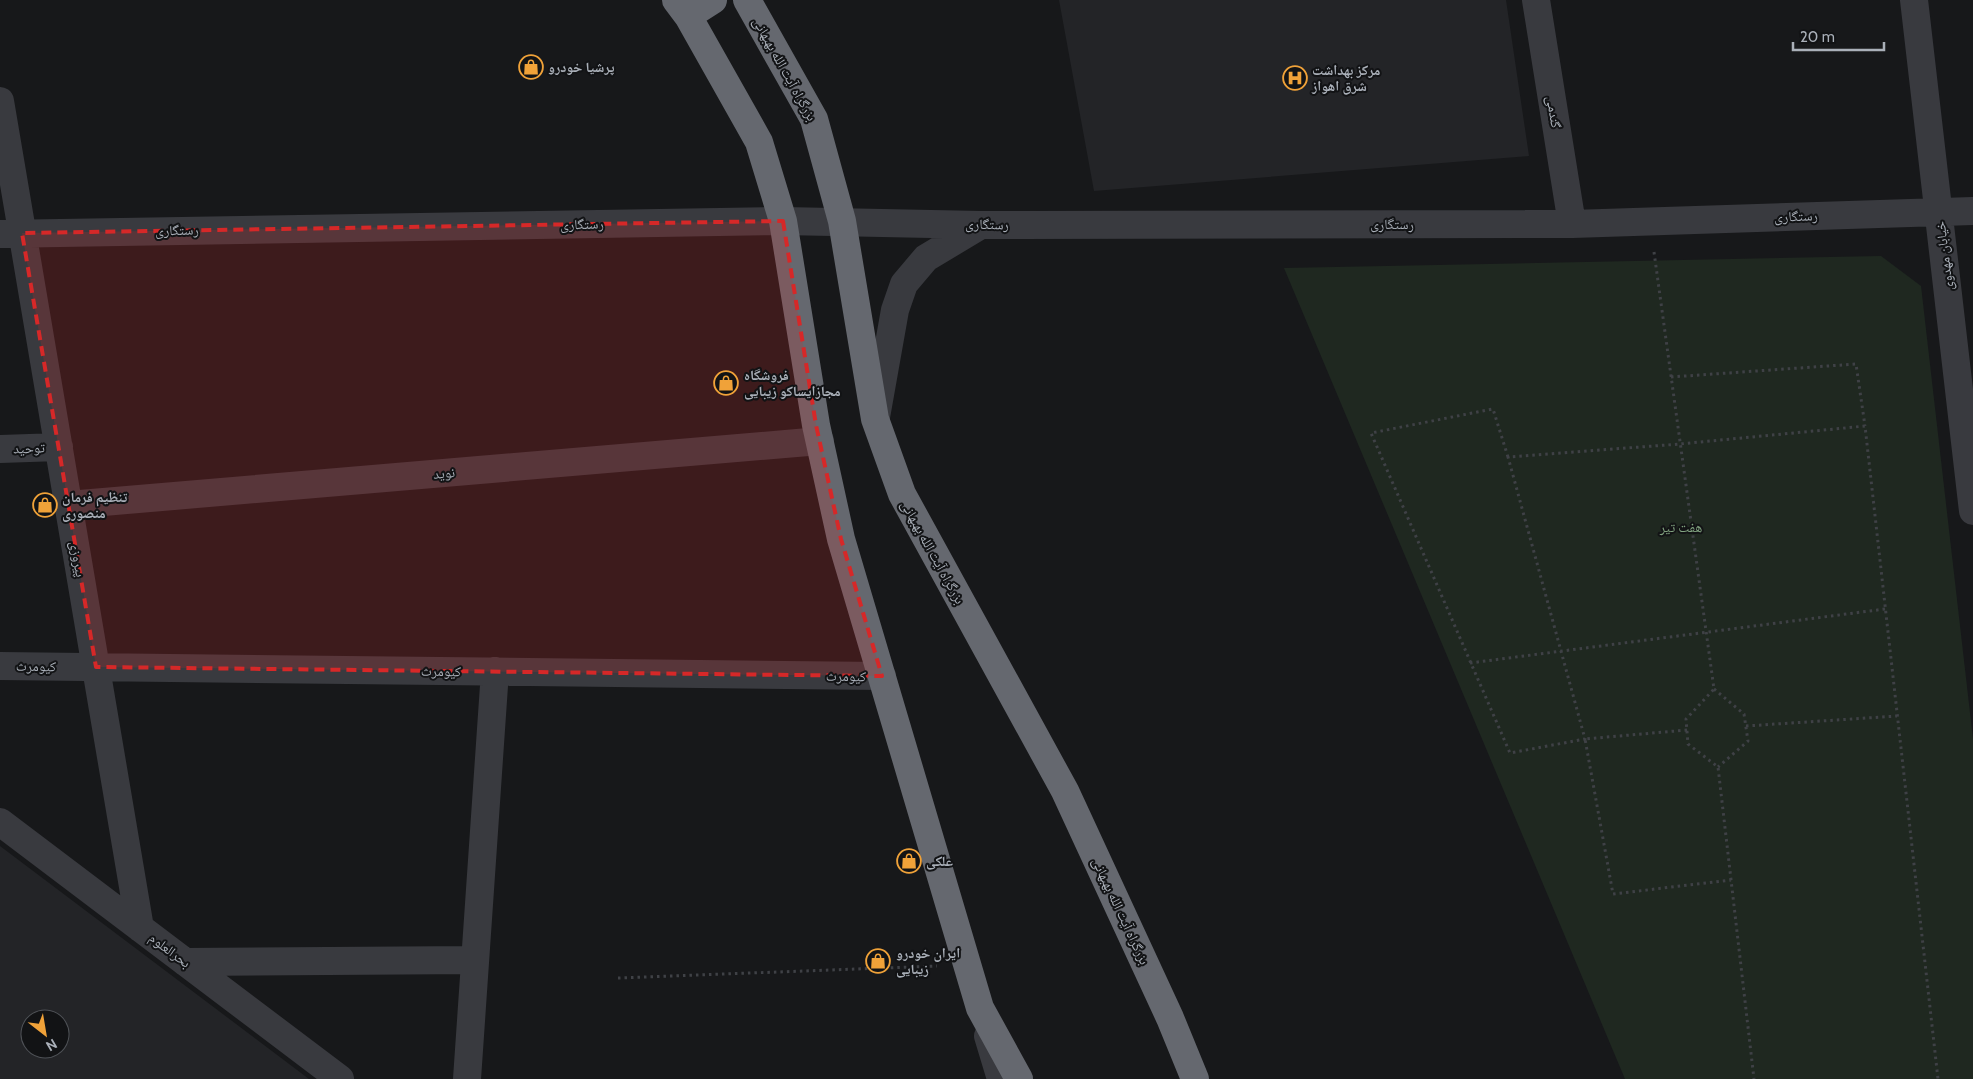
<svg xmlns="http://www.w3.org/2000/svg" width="1973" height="1079" viewBox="0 0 1973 1079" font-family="Cabin,'Noto Naskh Arabic',sans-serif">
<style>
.built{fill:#232427;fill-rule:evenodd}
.green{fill:#1f2820}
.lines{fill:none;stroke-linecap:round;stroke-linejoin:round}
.path{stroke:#3f4146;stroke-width:3;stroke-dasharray:2.5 4;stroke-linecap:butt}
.minor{stroke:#393a3f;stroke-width:28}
.highway{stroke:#65686f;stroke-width:28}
.marked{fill:#d62828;fill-opacity:0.2;stroke:#d62828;stroke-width:4;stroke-dasharray:10 6;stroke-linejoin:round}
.labels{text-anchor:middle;stroke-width:4;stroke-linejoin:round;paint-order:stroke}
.poi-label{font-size:14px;font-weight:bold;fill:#aab0b9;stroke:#121315;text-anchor:start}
.street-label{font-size:14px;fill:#aab0b9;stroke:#121315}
.park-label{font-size:14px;fill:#82a481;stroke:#121315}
</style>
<rect width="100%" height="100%" fill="#17181a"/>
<path class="built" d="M1059,0H1506L1529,156L1094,191Z
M0,846L309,1079H0ZM30,1019H60V1049H30Z"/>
<path class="green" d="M1881,256L1921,286L1973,739V1079H1625L1284,268Z"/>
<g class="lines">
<path class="path" d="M1654,252L1714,689L1686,719L1688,744L1718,767L1754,1079
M1671,377L1856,364L1865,426
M1508,457L1493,409L1371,433L1510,753L1585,739L1508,457L1680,444L1865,426L1938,1079
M1470,663L1885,609
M1714,689L1744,714L1748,741L1718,767
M1746,726L1897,716
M1687,730L1585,739L1613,894L1731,880
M618,978L937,966"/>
<path class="minor" d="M1536,0L1572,224
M1914,0L1973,511
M0,101L140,928
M0,234L783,221L981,225L1572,224L1973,211
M876,417L895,310L904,284L926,258L981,225
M0,449L59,447
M68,505L820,441
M0,666L882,676
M0,822L340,1079
M185,962L475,960
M988,1036L1001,1079
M467,1079L495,671"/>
<path class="highway" d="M676,0L688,16L759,142L783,221L816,425L841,539L980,1008L1019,1079
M747,0L814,119L842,221L875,419L902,494L1065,791L1170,1018L1195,1079
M688,16L713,0"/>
</g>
<path class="marked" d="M783,221L816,425L841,539L882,676L96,667L22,233Z"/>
<defs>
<g id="shop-ring" transform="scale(1.25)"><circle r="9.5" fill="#121315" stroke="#f0a239" stroke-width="1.5"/><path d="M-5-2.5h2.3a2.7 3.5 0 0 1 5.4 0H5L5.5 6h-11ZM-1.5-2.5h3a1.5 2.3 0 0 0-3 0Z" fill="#f0a239"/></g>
<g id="hospital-ring" transform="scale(1.25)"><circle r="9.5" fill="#121315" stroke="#f0a239" stroke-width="1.5"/><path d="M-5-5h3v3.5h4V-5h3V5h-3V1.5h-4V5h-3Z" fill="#f0a239"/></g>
</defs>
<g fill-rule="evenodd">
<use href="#shop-ring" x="531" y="67"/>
<use href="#hospital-ring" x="1295" y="78"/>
<use href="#shop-ring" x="726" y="383"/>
<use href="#shop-ring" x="45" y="505"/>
<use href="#shop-ring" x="909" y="861"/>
<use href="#shop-ring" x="878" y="961"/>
</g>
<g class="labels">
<g class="poi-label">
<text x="548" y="72">پرشيا خودرو</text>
<text x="1312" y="75">مرکز بهداشت<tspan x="1312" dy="16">شرق اهواز</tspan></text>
<text x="744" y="380">فروشگاه<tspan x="744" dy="16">مجازایساکو زیبایی</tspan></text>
<text x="62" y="502">تنظیم فرمان<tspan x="62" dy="16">منصوری</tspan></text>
<text x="926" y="866">علکی</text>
<text x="896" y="958">ایران خودرو<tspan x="896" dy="16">زیبایی</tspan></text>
</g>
<g class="street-label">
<text transform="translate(785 69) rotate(61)" y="5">بزرگراه آیت الله بهبهانی</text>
<text transform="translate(1554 112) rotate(81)" y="5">گندمی</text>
<text transform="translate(1796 216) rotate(-2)" y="5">رستگاری</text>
<text transform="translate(582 224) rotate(-1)" y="5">رستگاری</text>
<text transform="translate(987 224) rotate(1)" y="5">رستگاری</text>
<text x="1392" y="229">رستگاری</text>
<text transform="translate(177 230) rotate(-1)" y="5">رستگاری</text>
<text transform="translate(1944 256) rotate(-97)" y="5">خیابان مهدوی</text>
<text transform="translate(29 448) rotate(-2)" y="5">توحید</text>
<text transform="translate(444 473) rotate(-5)" y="5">نوید</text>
<text transform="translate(933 552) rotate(61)" y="5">بزرگراه آیت الله بهبهانی</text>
<text transform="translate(78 559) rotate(80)" y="5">پیروزی</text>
<text transform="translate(36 666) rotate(1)" y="5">کیومرث</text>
<text transform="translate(441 671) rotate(1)" y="5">کیومرث</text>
<text transform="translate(846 676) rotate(1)" y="5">کیومرث</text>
<text transform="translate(1121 911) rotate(65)" y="5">بزرگراه آیت الله بهبهانی</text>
<text transform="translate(170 950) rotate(37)" y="5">بحرالعلوم</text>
</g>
<g class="park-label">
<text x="1681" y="532">هفت تیر</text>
</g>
</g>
<g transform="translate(45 1034) rotate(149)"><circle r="24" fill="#121315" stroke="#4f5257"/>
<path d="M0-4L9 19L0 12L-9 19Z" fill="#f0a239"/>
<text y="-8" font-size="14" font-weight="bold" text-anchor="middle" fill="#aab0b9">N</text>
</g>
<path d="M1793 42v8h91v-8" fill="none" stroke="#aab0b9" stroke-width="2.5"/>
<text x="1800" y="42" font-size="15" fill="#aab0b9" stroke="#121315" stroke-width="4" paint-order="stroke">20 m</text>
</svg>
